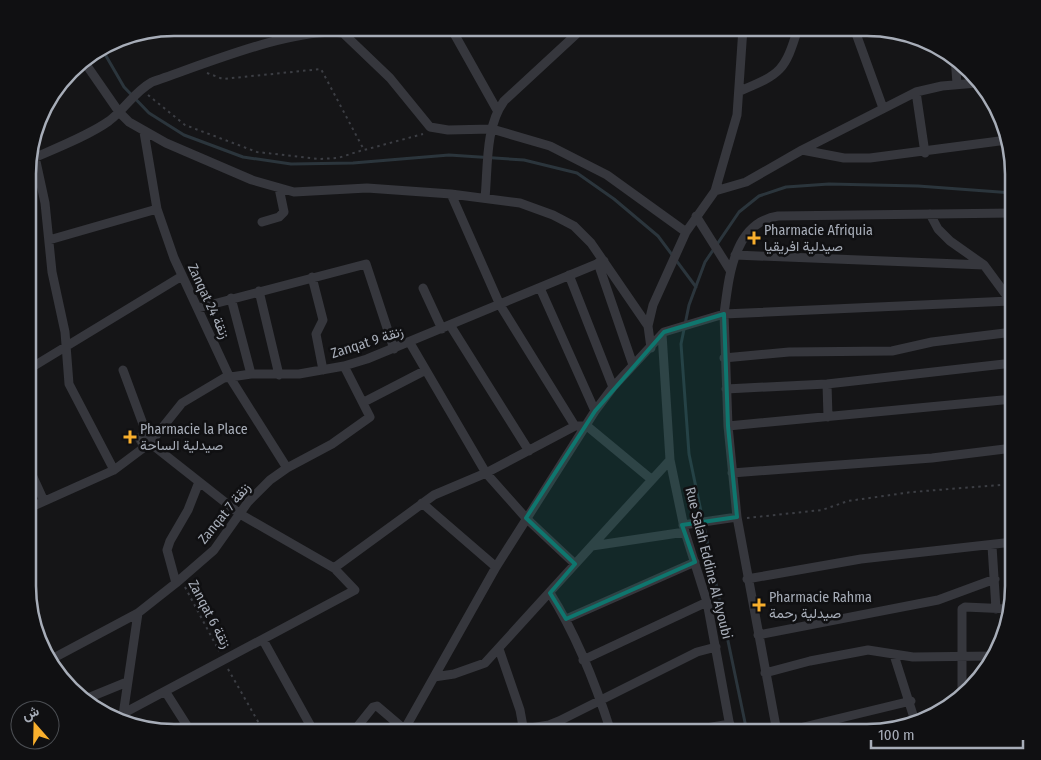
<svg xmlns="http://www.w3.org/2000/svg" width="1041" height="760" viewBox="0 0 1041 760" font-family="'Fira Sans Condensed',Vazirmatn,sans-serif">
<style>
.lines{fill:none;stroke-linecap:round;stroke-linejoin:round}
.stream{stroke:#2b353c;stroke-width:3}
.building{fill:#3f4044;stroke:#2f2f33}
.path{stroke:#3c3e44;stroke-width:2;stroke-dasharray:2.5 4;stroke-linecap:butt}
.street{stroke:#36373d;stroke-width:9}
.marked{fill:#0f766e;fill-opacity:0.2;stroke:#0f766e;stroke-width:4;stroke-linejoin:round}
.poi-dot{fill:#f8af2d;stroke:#101012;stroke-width:2}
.labels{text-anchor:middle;stroke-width:5;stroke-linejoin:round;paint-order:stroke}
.poi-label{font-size:14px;fill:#a7adb8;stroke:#101012;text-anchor:start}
.street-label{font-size:14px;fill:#a7adb8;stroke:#101012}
.rim{fill:none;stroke:#a7adb8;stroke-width:2.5}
</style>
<rect width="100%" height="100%" fill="#151517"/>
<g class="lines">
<path class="stream" d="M102,49L124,87L149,113L184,135L243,157L291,164L353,163L449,155L524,160L577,173L614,199L658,236L696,287
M747,732L689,454L681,344L689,305L705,262L739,212L759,196L786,187L829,184L918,186L1013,193"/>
</g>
<path class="building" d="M143,431L149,441L139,446L133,436Z"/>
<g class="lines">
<path class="path" d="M207,73L223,79L321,69L364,150L423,134
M148,95L185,125L257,152L319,159L338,158L363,150
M747,518L822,510L848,501L912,492L1013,484
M185,587L219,651
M228,669L264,732"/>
<path class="street" d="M451,28L497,110
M854,28L883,108
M955,57L957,84
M83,60L119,112L129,122L166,143L252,180L294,192L367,188L451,194L520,203L553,215L574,226L591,243L648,326
M740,91C781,74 785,71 798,28
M916,92L925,153
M144,132L157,209L174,258L229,376L287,468
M802,150L844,158H870L1007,140
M35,157L45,203L52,272L65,332L69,384L114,470
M29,160C54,149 88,136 109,121C125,109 134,92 152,82C200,66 295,26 343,33L390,78L430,127L448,130L492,129L550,146L607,175L686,232L653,305L648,326L651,348
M715,191L746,182L802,150L916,92L942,86L977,83
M451,194L500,305L575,426
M485,198C488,168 485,127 504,101L583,28
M930,214L938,229L950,241L984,265L1012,303
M696,216L730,270
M262,222L279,217L284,212L279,188
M686,232L715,191L737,115L743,28
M49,240L157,209
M735,255L984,265
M598,263L633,365
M569,275L613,387
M312,277L323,320L316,334L323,370
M423,288L442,329
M540,288L595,411
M259,291L279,375
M231,298L251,374
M198,308L366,264L394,349
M450,325L529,451
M662,334L670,460L685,532L707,602L731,732
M410,343L486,473L526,518L575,564
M724,358L789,352L892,351L932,342L1013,332
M29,369L182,276
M123,370L150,443L240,514L334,568L355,590L124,713
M827,384L828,417
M726,389L827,384L1013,363
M364,402L424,371
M728,426L1013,399
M29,468L44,501
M732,473L932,458L1013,448
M422,503L496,567
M29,508L114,470L150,443L182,403L224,378L251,374H299L344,366L367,359L604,261
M683,525L737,517
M592,546L685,532
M992,546L996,609
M334,568L434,495L486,473L575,426H587L651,479
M747,579L861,559L1013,542
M176,583L214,550L248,502L270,480L287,468L332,444L370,417L344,366
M550,593C577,636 596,685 611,732
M566,619L695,562
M758,635L938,600L995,579
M263,640L314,732
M499,649L520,710L524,732
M894,655L915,721
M583,660L707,602
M48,661L138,613
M765,673L810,661L868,650L913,657L993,656
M434,677L496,567L595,411L613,387L664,332L724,314C729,277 733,223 778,216L1013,213
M165,691L191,732
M962,693V609L965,607L1010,609
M83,700L127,682
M122,722L138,613L176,583L167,550L170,541L188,510L199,482
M353,732L373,707L377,706L404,729
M403,732L434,677L454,674L485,663L670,460
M506,732L549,725L559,721L697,652L716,647
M683,732L730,724
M777,732L737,517L728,426L724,314L1010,301
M783,732L911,701"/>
</g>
<path class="marked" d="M724,314L728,426L737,517L682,525L695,562L566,619L550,593L575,564L526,518L595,411L664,332Z"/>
<g class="poi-dot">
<path d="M751.5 230.5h5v5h5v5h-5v5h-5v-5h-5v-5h5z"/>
<path d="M127.5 429.5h5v5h5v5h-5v5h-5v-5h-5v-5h5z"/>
<path d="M756.5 597.5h5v5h5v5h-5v5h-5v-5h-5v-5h5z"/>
</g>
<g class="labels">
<g class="poi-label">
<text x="764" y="235">Pharmacie Afriquia<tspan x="764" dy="16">صيدلية افريقيا</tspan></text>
<text x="140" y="434">Pharmacie la Place<tspan x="140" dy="16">صيدلية الساحة</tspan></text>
<text x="769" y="602">Pharmacie Rahma<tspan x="769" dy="16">صيدلية رحمة</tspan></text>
</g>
<g class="street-label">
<text transform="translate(209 301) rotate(65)" y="5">Zanqat 24 زنقة</text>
<text transform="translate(367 342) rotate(-18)" y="5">Zanqat 9 زنقة</text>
<text transform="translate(224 513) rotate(-51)" y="5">Zanqat 7 زنقة</text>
<text transform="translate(709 563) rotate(76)" y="5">Rue Salah Eddine Al Ayoubi</text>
<text transform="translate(210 614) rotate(62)" y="5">Zanqat 6 زنقة</text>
</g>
</g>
<path d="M0 0H1041V760H0ZM174 36H867A138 138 0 0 1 1005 174V586A138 138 0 0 1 867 724H174A138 138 0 0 1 36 586V174A138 138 0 0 1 174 36Z" fill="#101012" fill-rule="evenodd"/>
<path class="rim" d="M174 36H867A138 138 0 0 1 1005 174V586A138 138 0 0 1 867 724H174A138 138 0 0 1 36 586V174A138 138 0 0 1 174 36Z"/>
<g transform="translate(35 725) rotate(340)"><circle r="24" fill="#101012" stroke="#4c4f54"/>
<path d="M0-4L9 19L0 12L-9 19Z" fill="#f8af2d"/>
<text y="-8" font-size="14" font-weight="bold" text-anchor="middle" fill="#a7adb8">ش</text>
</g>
<path d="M871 740v8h152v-8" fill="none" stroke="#a7adb8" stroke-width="2.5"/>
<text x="878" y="740" font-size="15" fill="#a7adb8" stroke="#101012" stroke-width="4" paint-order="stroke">100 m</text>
</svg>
